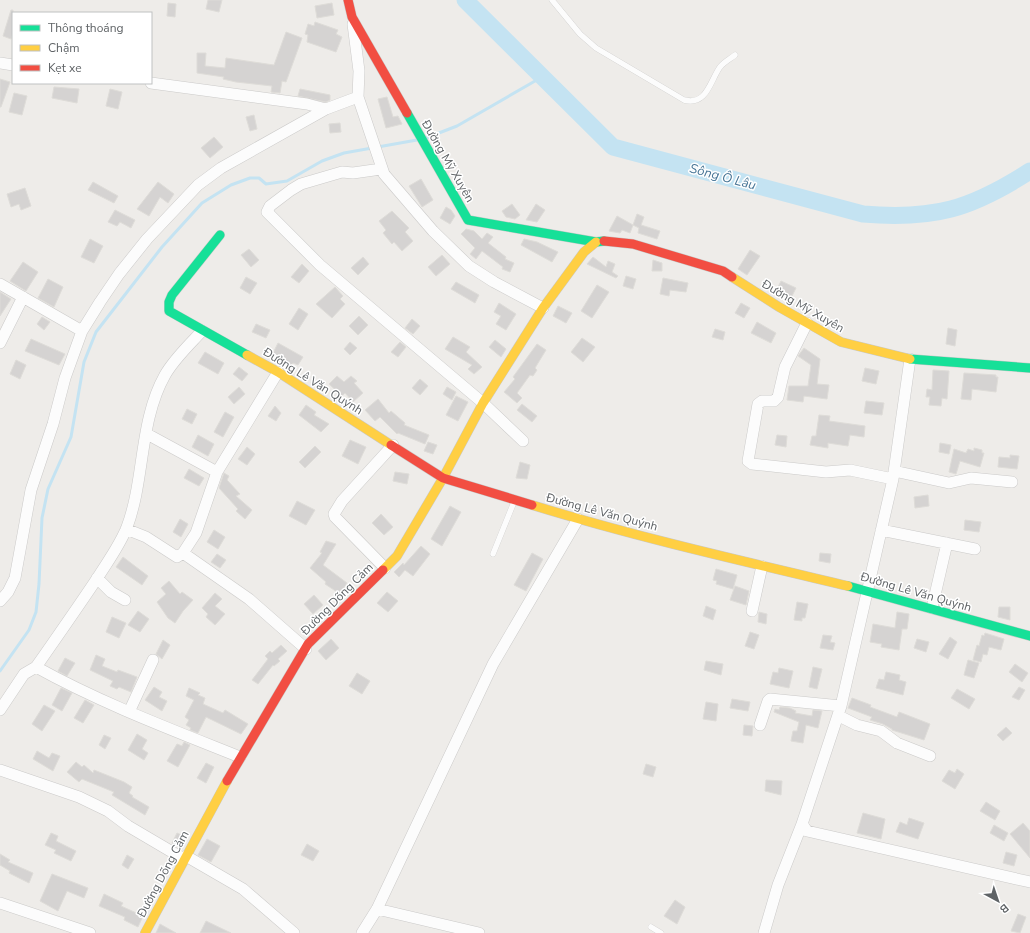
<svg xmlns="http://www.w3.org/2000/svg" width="1030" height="933" viewBox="0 0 1030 933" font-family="'Nunito Sans',sans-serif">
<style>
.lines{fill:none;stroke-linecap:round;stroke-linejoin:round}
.stream{stroke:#c4e3f2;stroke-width:3}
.river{stroke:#c4e3f2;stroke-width:17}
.building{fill:#d5d3d2;stroke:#dedcd8}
.lane-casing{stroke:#cbcac9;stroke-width:6}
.street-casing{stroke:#cbcac9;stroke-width:12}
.fast-casing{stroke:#c8c9c8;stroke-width:10}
.slow-casing{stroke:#c8c9c8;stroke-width:10}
.jam-casing{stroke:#c8c9c8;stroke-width:10}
.lane{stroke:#fcfcfc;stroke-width:5.5}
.street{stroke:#fcfcfc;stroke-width:11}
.fast{stroke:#16e098;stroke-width:9}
.slow{stroke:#ffcf43;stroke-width:9}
.jam{stroke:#f24e42;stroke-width:9}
.labels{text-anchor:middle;stroke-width:3;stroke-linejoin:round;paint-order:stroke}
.street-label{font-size:12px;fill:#5f6366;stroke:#fff}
.water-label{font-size:13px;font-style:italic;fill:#487697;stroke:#fff}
</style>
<rect width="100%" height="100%" fill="#eeece9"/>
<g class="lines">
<path class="stream" d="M426,138L457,126L542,77
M0,671L29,630L36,612L39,584L42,518L48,489L71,437L84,362L96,332L162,247L202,203L231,185L250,178H259L266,184L287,181L322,161L344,153L417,140"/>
<path class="river" d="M465,0L613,147L863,214C934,220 971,209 1030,171"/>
</g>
<path class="building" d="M208,0H222L219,12L206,9Z
M168,3L176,4L175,17L167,16Z
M332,3L334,15L317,18L315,6Z
M11,10H13V32L11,39L3,36Z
M315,22L338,30L336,34L342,37L336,52L307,42L308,35L305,34L308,24L314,26Z
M286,32L302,38L286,82L282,81L280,93L271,92L272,86L236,82L223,79L224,77L197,73V53H206L205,66L225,68L226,58L274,65Z
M0,79L10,82L1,107H0Z
M54,87L79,89L77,103L52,98Z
M110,89L122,92L118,109L106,106Z
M300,89L330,95V100L326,102L298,96Z
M14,93L27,96L22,115L9,112Z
M387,97L393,117L398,116L402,124L386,128L378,99Z
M254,115L257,129L250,131L246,117Z
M340,123L341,132L330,133L329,124Z
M214,137L223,147L210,158L201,148Z
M421,179L433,200L422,207L409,186Z
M93,182L118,196L114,203L88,190Z
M158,182L174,194L168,203L160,197L149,216L137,209Z
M25,188L31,206L21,210L19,204L11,207L7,194Z
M512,204L520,215L515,219L506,217L502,211Z
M536,204L545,210L537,222L527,220H526Z
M446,207L451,210L455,216L450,224L440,218Z
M115,210L135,220L131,228L120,222L117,226L108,222Z
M392,211L409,228L405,232L413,241L402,251L394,242L392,244L383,233L386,230L379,221Z
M637,214L644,217L641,225L660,231L657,239L638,233L639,228L633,225Z
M617,216L633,225L630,233L622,230L620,233L609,231Z
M466,229L474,231L482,239L487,233L493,237L488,243L506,257L505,259L514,263L510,272L502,269L503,267L482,251L476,259L470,254L475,248L461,234Z
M90,239L103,246L94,263L81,257Z
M524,239L537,242L558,252L552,262L521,245Z
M249,249L259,260L251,267L241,255Z
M750,250L760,256L747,275L738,269Z
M442,255L450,264L436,276L428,267Z
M363,257L369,264L358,275L351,268Z
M593,257L606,267L608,261L615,264L612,272L618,276L616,278L587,264Z
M653,260L662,263V271H652Z
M23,262L38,272L26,291L10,281Z
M302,264L309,271L299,283L291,277Z
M626,276L636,279L633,289L623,286Z
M246,277L257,283L250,294L240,288Z
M663,278L688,283L686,292L670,290L669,296L660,294Z
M48,279L63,287L54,307L38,298Z
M781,281L796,288L791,298L776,291Z
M456,282L479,295L475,303L451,289Z
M597,285L609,292L592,318L581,311Z
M335,287L343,296L340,299L345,304L332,318L316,304Z
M0,292L11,299L0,316Z
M499,303L516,314L506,330L496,324L501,316L494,312Z
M741,303L750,308L744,318L735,313Z
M558,306L572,313L566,323L553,316Z
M299,308L308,314L298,330L289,324Z
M359,316L368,325L358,335L349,326Z
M42,317L50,322L44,330L37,324Z
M412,319L420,326L413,334L405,328Z
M757,322L776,333L771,343L751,333Z
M256,324L270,330L266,338L252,332Z
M948,328L957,330L955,346L946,344Z
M715,329L725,332L723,340L712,337Z
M453,337L470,347L466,352L482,367L474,374L468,369L472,365L445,349Z
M582,338L595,347L583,362L571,352Z
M31,339L65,354L59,365L25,351Z
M495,340L506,349L501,357L489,347Z
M350,342L357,348L350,355L344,349Z
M400,342L406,347L398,357L391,352Z
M278,343L303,357L298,365L293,363L290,367L271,357Z
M537,344L546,350L535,368L537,370L533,376L530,375L517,393L522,398L517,403L504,392L515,379L513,377Z
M804,348L820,359L817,384L829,385L827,399L804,396L803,402L787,400L789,386H808L811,365L798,356Z
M205,352L224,363L218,374L198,363Z
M16,360L26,365L20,379L10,374Z
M239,367L248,374L242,381L233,374Z
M865,368L879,371L876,384L862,381Z
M933,370L949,371L947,399L942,398L941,406L929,405L930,397H926L927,389L932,390Z
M964,373L996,375V377H998L996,392L972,389L971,400L961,399Z
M337,376L344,382L351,376L357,381L354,383L363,393L353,402L345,393L342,396L329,384Z
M420,379L428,386L420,395L412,388Z
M239,387L245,394L234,404L228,397Z
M447,387L456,392L452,400L443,394Z
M456,396L468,402L458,421L446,415Z
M378,399L389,413L391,411L405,423L404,425L429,435L425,444L398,433L397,434L380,417L375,421L365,410Z
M866,401L884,403L882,415L864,413Z
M522,404L537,416L532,422L517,410Z
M306,405L316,412L314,415L329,424L321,432L299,415Z
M275,406L281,413L276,421L268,416Z
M187,409L197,414L192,424L182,419Z
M225,412L234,417L223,437L214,432Z
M819,415L830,416L829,421L865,426L864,437L850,435L848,446L828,443V448L810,445L812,436H816Z
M198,435L214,444L208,456L192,447Z
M777,435L787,436L786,447L775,445Z
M350,440L366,447L358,464L342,456Z
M428,442L437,445L433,454L424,451Z
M940,443L951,445L949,454L939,452Z
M315,446L321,452L305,468L299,462Z
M247,447L255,454L247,465L238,459Z
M974,448L982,450V453H984L980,467L960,461L956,474L949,472L954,449L966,453L968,449L974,451Z
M1010,455L1019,456L1017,469L998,467L999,457L1010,458Z
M520,462L530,465L527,479L516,478Z
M189,469L204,478L199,486L184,478Z
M395,472L409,474L407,484L393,481Z
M224,473L229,476L227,480L240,494L236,496L252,510L245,519L236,511L238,509L219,488Z
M928,495L929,506L915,508L914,497Z
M297,501L315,510L306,525L289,516Z
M450,506L461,512L442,546L431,539Z
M381,514L393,527L384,535L372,523Z
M180,519L188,524L181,537L173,532Z
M965,520L981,522L979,532L964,530Z
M214,530L225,537L218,549L207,542Z
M326,541L336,544L323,565L347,583L340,594L325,584L326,582L310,568L322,553L320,552Z
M421,546L430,554L413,576L405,570L399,577L394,572L403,563L404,565Z
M532,553L543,559L526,591L514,585Z
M820,553L831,554L830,563L819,561Z
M217,554L226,560L220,568L211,562Z
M123,557L148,576L142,585L116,567Z
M716,569L737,575L733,589L716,584L717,581L713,580Z
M169,581L180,594L182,592L193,600L183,611L175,623L168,618L157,602L166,594L161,588Z
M735,586L749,591L746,605L730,600Z
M387,592L398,601L388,612L377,603Z
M215,593L222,599L215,606L225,614L215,625L206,617L208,614L202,608Z
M314,595L323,605L313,614L304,604Z
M797,602L808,604L805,618H802V621L794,620Z
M706,606L716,610L713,620L703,616Z
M999,607H1010V620L998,617Z
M138,611L149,619L140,632L128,625Z
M759,612L767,614L766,624L758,622Z
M897,612L909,614L907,629H902L899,650L881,647L882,644L870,642L873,624L895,628Z
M112,617L126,623L119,638L106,632Z
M750,632L759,635L754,649L745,646Z
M985,633L1004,639L1001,650L989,647L987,655L983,654L981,662L973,660L977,645L979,646L982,635L984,636Z
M823,635L832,636L830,642L835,643L833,650L820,648Z
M950,637L957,642L948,659L939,654Z
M331,639L339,648L326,660L318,651Z
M917,639L929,642L926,652L914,648Z
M163,640L170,645L162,659L156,654Z
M281,645L287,651L278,659L280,661L274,666L273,665L258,684L252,680L268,659L265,656L270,651L272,653Z
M96,655L105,659L102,666L117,672L118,670L137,677L131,692L119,687L117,689L110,686L113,681L90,670Z
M65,658L75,663L67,676L58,671Z
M968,660L979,663L974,678L964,675Z
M706,661L723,664L721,675L704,670Z
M1015,664L1028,673L1022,682L1009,672Z
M813,667L822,669L817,689L809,687Z
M779,668L793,671L789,688L770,684L773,672L778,673Z
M886,672L900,675L899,680L906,682L903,695L876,688L879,679L884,680Z
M357,673L370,681L362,694L349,686Z
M154,687L162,692L159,697L167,701L162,711L145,700Z
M1019,687L1025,690L1019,700L1012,697Z
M61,688L72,693L62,711L52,705Z
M189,688L200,693L198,695L205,698L203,704L223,713L225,710L248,724L241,734L206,717L198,733L190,730L191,728L186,725L189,720L185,717L194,700L186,696Z
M957,689L975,699L969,709L951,698Z
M852,698L871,705L870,707L897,717L899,712L930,724L924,740L892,730V729L883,724L870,720L872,717L848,708Z
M732,699L750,702L748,711L730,708Z
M85,700L94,705L83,723L74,718Z
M706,702L718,704L716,721L703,719Z
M44,705L55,711L42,731L32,724Z
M780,707L790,708L796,711L795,713L812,716L813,710L822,711L818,728L806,725L803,743L791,741L793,731H797L799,722L774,712L775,709L779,710Z
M744,725L753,726L752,736L743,735Z
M1006,727L1012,733L1003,741L997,735Z
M137,734L147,740L142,749L148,753L144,760L128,750Z
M104,735L111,738L105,749L99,745Z
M184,742L190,745L178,767L167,761L177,744L182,746Z
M37,751L49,758L52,753L60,756L53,771L33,759Z
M76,762L82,767L84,765L93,773L94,770L124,782L132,787L129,793L133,796L132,797L149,807L145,815L112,795L114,792L82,779L79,782L67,772Z
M206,763L214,767L206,783L197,778Z
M646,764L656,767L653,777L643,774Z
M957,769L964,774L955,789L942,781L949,770L955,773Z
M766,780L782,781L781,795L765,791Z
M986,802L1000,811L995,820L980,811Z
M863,813L885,819L881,839L857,833Z
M909,818L924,823L918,839L896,832L900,822L907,825Z
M1023,823L1030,831V858L1010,834Z
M994,825L1008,833L1004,841L990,833Z
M51,833L58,836L56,841L76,851L71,861L54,853L56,850L45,845Z
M177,833L186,837L181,847L172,843Z
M207,839L220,846L211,862L198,855Z
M307,844L319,851L313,861L301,855Z
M1006,852L1017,855L1014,866L1003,863Z
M0,854L10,860L8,862L33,873L29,883L9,873L10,871L0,865Z
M127,855L134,859L128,869L122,865Z
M52,874L88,888L84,898L67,891L58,911L40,901Z
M104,894L123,903L121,906L143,916L138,927L124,920L125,917L99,906Z
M675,900L685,907L677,924L664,916Z
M1018,914L1026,917L1020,933L1011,931Z
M206,921L231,933H200Z
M160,924L176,933H156Z"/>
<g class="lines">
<g class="lane-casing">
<path id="lane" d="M552,0L580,34L596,48L684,100C707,106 710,81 720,67C724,62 730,59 735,55
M493,554L514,502
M651,927L661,933"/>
</g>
<g class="street-casing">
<path id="street" d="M353,24L359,71L358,97L384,174L433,231L469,266L494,282L543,308
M0,63L13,65
M151,83L307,104L326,109L358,97
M381,169L353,173L342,172L301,184L291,190L270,206L267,212L320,265L483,403L523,441
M0,284L82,331
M807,323L785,367L778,397L774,401H762L758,404L748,461L752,464L826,472L850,470L893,479
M0,343L23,297
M910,359L893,479L841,706L802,824L807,831L1030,882
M147,434L217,472
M894,471L949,483L971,478L1012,482
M126,529L146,537L177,557L183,553L196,533L217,472L278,372
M881,530L975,549
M183,553L249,599L306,649
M385,568L335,517L334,514L342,501L393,445
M97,578L111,592L125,600
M0,601L8,592L15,578L31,490L53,424L65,378L82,331L100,302L119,274L147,239L198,185L221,168L326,109
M932,608L947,543
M752,611L762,566
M36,667C57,637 78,607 98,577C108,561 120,545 127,527C145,479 139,421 165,375C174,359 189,345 202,331
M0,710L24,674L36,667C101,703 170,729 240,757
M129,712L153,660
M839,716L857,725L881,731L897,743L930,756
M760,725L768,701L770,699L841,706
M0,770L79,797L108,811L128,826L184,859
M186,856L243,889L294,933
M0,903L90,933
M377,909L479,933
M362,933L377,909L493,664L578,519
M764,933L778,885L802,824"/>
</g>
<g class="fast-casing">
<path id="fast" d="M407,113L468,220L596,242L604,241
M220,235L172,295L169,302V311L247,355
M910,359L1030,368
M848,586L1030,636"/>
</g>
<g class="slow-casing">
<path id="slow" d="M732,277L779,307L841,342L910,359
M247,355L278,372L391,445
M532,505C636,537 742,561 848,586
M383,570L397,556L443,478L483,403L543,308L584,252L596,242
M145,933L227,781"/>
</g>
<g class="jam-casing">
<path id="jam" d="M348,0L352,17L407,113
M604,241L633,244L723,271L732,277
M391,445L443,478L532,505
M227,781L308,644L383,570"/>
</g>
<use href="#lane" class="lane"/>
<use href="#street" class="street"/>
<use href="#fast" class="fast"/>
<use href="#slow" class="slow"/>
<use href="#jam" class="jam"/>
</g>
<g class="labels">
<g class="street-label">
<text transform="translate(448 161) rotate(60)" y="4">Đường Mỹ Xuyên</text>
<text transform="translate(803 306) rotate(30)" y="4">Đường Mỹ Xuyên</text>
<text transform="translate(313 381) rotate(32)" y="4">Đường Lê Văn Quýnh</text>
<text transform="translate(602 512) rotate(15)" y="4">Đường Lê Văn Quýnh</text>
<text transform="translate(916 592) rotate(16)" y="4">Đường Lê Văn Quýnh</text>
<text transform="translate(337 599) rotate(-45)" y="4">Đường Dõng Cảm</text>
<text transform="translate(163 874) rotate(-62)" y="4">Đường Dõng Cảm</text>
</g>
<g class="water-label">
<text transform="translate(723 176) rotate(15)" y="5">Sông Ô Lâu</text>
</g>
</g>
<rect x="12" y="12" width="140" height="72" fill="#ffffff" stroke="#bfc1c2"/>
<rect x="20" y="25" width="20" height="6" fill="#16e098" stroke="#bfc1c2"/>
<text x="48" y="32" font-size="12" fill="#5f6366">Thông thoáng</text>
<rect x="20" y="45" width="20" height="6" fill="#ffcf43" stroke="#bfc1c2"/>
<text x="48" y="52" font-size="12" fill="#5f6366">Chậm</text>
<rect x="20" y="65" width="20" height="6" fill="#f24e42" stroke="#bfc1c2"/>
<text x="48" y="72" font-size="12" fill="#5f6366">Kẹt xe</text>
<g transform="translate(998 901) rotate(140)" stroke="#ffffff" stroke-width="3" paint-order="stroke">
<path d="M0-3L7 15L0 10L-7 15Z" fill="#5f6366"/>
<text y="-6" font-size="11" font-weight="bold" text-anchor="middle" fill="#5f6366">B</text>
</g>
</svg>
